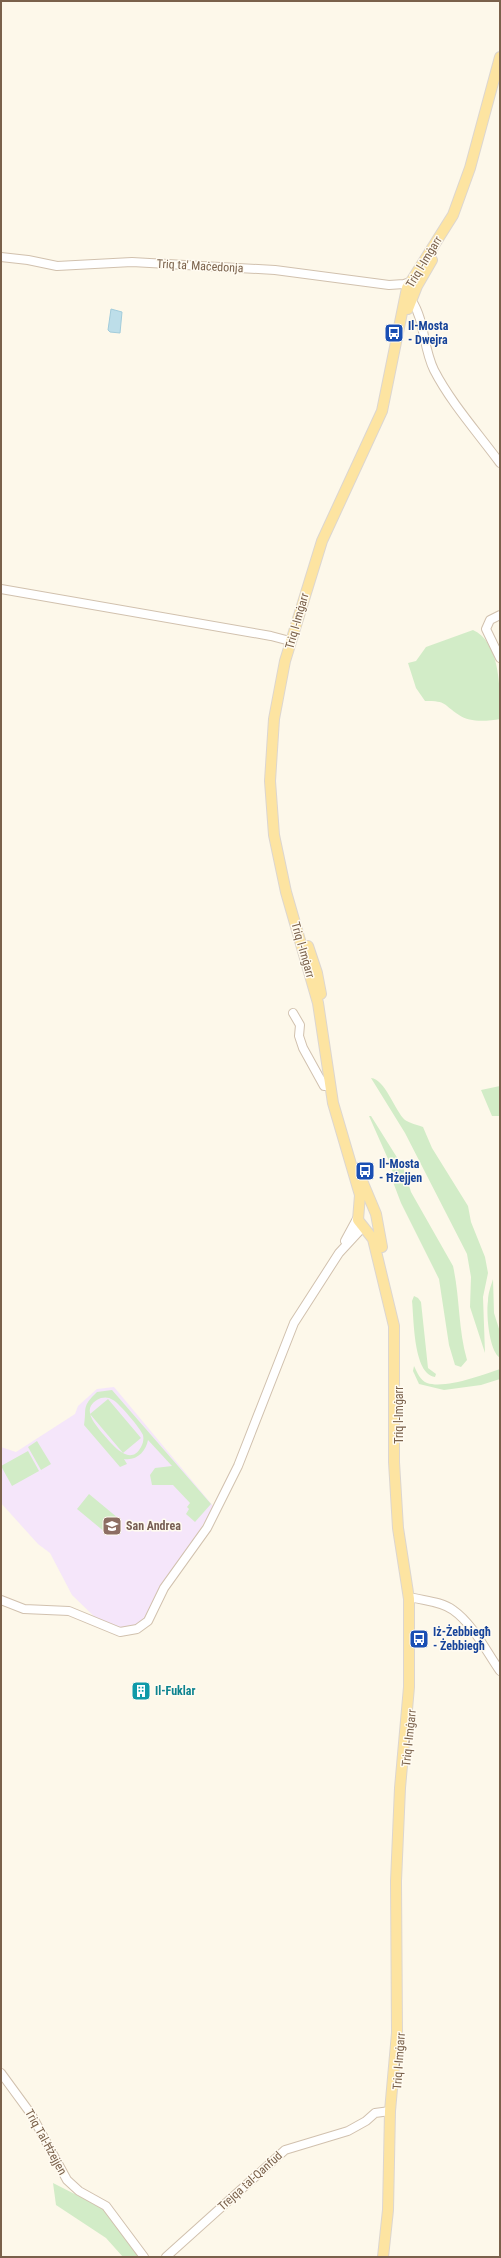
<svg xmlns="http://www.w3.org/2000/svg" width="501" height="2258" viewBox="0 0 501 2258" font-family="'Roboto Condensed',sans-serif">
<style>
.education{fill:#f5e6fa}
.green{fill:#d2ecc7;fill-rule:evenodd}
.water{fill:#bddee9;stroke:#a2ccdb}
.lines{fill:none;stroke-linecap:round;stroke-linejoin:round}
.minor-casing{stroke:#d1c1ae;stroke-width:10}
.major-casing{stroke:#dcd6d0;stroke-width:12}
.minor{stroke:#fff;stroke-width:8}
.major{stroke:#fde4a1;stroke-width:10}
.labels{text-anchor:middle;stroke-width:3;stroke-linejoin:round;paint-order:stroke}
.street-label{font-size:12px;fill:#7a614b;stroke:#fffbf1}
.transit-label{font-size:12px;font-weight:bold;fill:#164399;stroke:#fffbf1;text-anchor:start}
.education-label{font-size:12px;font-weight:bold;fill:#785e54;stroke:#fffbf1;text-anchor:start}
.culture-label{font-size:12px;font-weight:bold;fill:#0d838f;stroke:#fffbf1;text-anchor:start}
</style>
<rect width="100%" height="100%" fill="#fdf8ea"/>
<path class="education" d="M114,1387L214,1507L140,1625L121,1628L100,1622L72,1595L50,1553L38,1544L1,1503V1447L16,1452L75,1414L78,1406L97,1389Z"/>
<path class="green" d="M473,630C501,643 500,689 500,719C488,721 470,723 459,715C442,704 448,701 425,701L416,688L408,663L416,661L426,647Z
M371,1078C385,1079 395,1111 405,1120C409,1123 418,1125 423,1127L432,1148L468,1206L471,1222L485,1257L488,1273L483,1297L485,1353L470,1307L471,1277L467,1254L405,1133Z
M500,1086V1116H492L481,1090Z
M369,1116H371L403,1167L411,1192L453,1266C460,1297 458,1329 467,1360L461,1367L455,1365L449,1345L439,1279L401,1203L393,1182L392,1168Z
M493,1279L494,1313L500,1332V1358C489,1351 486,1314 488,1301C488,1293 491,1286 493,1279Z
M414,1296L418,1298L421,1302L428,1368L436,1374L435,1377C413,1374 414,1318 412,1301Z
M414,1366C417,1372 420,1380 427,1383C445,1389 483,1375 500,1369V1379L481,1385L444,1390L419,1384L413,1371Z
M112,1390L211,1504L195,1522L186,1514L189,1509L187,1507L190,1503L173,1485H152L150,1475L155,1468L172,1466L148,1440C146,1451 137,1461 124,1459L127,1464L120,1467L84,1425C87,1408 81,1407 97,1392ZM101,1398C105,1397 109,1397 113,1400C119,1403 141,1429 143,1435C144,1439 143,1444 141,1447C130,1468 111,1443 103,1434C93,1422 80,1407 101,1398Z
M108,1399L141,1438L123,1453L90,1414Z
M37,1441L51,1464L41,1470L28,1447Z
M28,1451L39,1471L12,1486L1,1466Z
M89,1494L118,1518L106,1533L77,1509Z
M53,2183L108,2211L139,2257H123L106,2238L56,2205Z"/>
<path class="water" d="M111,309L122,312L120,333L110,332L108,330Z"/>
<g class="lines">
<g class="minor-casing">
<path id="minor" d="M1,257L28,260L57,266L132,262L275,270L389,285L404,284L410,282
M412,301C425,321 423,348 434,370C451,403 478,433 500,463
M1,589L271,636L290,641
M500,615L490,620L486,629L500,658
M293,1013L300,1025L299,1036L303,1048L324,1086H330
M345,1241L358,1217
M414,1598C427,1601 442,1602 453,1610C473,1624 486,1651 500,1671
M1,1600L24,1609L69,1611L120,1632L137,1629L148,1621L164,1588L207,1528L238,1466L294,1323L339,1253L363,1227
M1,2073L31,2114L67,2180L79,2191L106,2206L144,2257
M166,2257L285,2150L348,2131L366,2121L375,2113L390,2111"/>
</g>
<g class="major-casing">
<path id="major" d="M408,309L417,286L432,260
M308,946L317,973L321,994
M363,1183L376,1214L382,1247
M383,2257L388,2210L390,2111L397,2033L396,1881L400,1788L409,1687V1599L398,1528L394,1462V1326L373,1239L358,1220L360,1195L333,1103L318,1003L286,892L274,835L270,781L274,719L285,661L322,541L382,411L407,288L453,215L470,168L500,57"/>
</g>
<use href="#minor" class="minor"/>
<use href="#major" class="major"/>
</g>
<defs>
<g id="bus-square" transform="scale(1)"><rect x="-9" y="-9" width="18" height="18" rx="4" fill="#1a4fb4" stroke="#fffbf1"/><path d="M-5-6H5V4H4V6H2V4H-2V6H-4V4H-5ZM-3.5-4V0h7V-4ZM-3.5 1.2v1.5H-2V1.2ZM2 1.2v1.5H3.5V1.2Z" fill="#fff"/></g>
<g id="school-square" transform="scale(1)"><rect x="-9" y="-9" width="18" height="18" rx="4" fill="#8d6e63" stroke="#fffbf1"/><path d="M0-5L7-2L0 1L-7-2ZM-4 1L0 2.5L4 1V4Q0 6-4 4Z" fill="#fff"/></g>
<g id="building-square" transform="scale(1)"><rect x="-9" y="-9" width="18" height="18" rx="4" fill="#0f9aa8" stroke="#fffbf1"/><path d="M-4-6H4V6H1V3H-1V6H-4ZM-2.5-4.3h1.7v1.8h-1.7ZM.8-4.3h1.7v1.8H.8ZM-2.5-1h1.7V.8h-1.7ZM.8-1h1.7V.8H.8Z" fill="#fff"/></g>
</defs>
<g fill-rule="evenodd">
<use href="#bus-square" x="394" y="333"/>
<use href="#bus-square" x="365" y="1171"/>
<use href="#school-square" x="112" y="1526"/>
<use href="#bus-square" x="419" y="1639"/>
<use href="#building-square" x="141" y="1691"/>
</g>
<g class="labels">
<g class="street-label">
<text transform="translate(424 262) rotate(-59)" y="4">Triq l-Imġarr</text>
<text transform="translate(200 266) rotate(3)" y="4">Triq ta' Maċedonja</text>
<text transform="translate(297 621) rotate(-74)" y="4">Triq l-Imġarr</text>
<text transform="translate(303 950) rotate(74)" y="4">Triq l-Imġarr</text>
<text transform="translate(399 1415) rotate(-90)" y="4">Triq l-Imġarr</text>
<text transform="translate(409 1738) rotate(-84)" y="4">Triq l-Imġarr</text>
<text transform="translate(399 2061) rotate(-86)" y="4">Triq l-Imġarr</text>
<text transform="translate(46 2142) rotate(61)" y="4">Triq Tal-Ħżejjen</text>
<text transform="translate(250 2181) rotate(-42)" y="4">Trejqa tal-Qanfud</text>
</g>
<g class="transit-label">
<text x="408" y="330">Il-Mosta<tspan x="408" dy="14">- Dwejra</tspan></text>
<text x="379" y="1168">Il-Mosta<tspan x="379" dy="14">- Ħżejjen</tspan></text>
<text x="433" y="1636">Iż-Żebbiegħ<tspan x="433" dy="14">- Żebbiegħ</tspan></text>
</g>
<g class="education-label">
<text x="126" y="1530">San Andrea</text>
</g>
<g class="culture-label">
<text x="155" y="1695">Il-Fuklar</text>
</g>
</g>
<rect width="501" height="2258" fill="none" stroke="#7a614b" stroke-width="4"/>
</svg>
